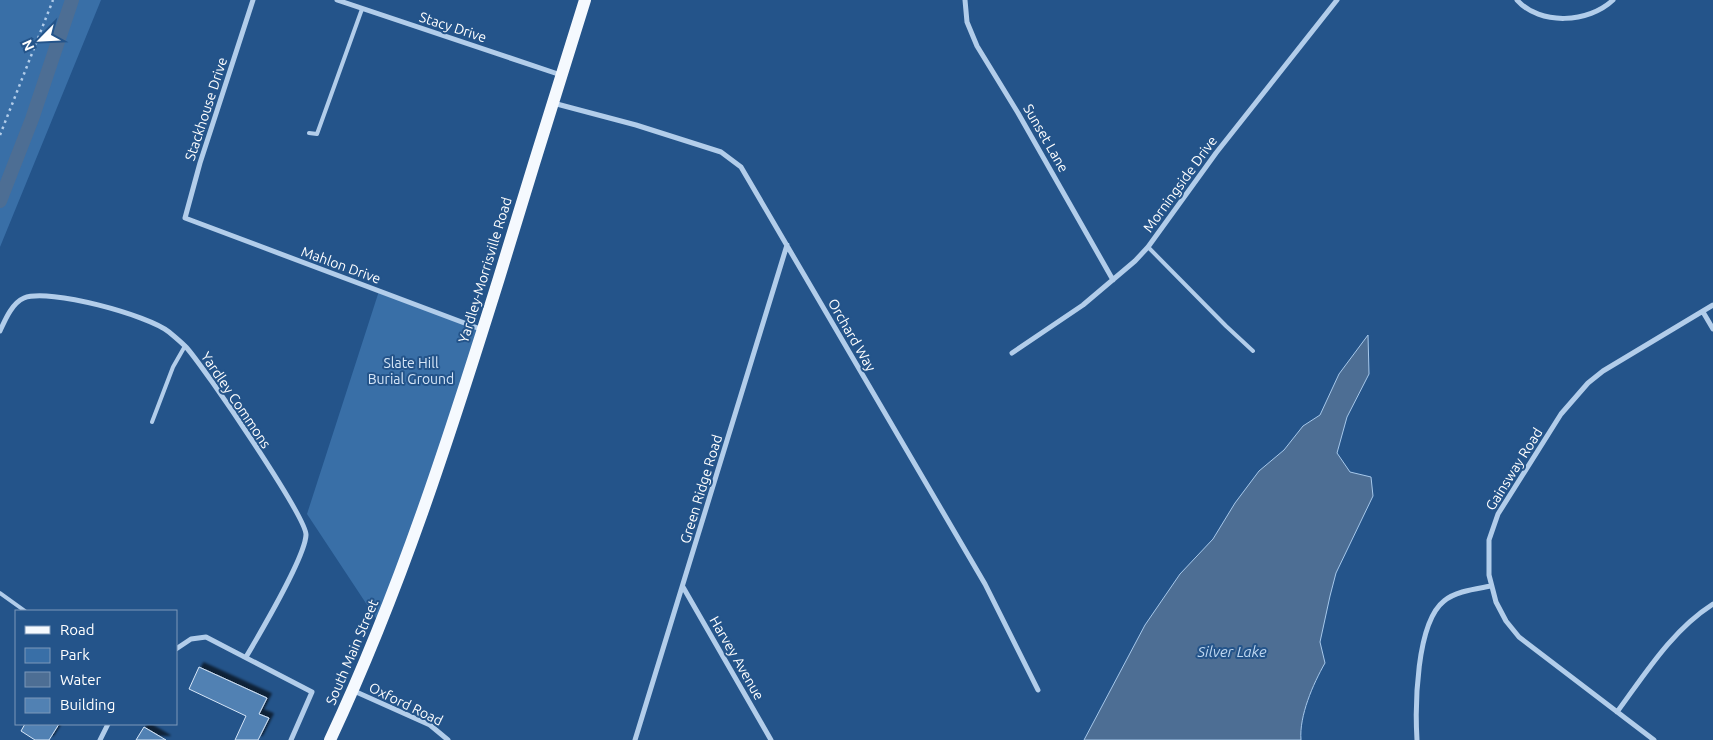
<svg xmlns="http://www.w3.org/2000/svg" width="1713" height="740" viewBox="0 0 1713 740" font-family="Ubuntu,sans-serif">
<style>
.green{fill:#396fa7}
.water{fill:#4d6e94;stroke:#a6c8eb}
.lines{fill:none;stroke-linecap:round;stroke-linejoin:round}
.canal{stroke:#4d6e94;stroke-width:14}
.building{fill:#5181b3;stroke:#d6e6f8;filter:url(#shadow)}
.path{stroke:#b2cdea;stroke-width:2.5;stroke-dasharray:2.5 4;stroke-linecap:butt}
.service{stroke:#b2cdea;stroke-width:4}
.minor{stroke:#b2cdea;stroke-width:5}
.primary{stroke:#f5f9fe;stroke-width:12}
.labels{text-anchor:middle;stroke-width:4;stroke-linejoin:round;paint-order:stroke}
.street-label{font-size:14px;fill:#fff;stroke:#24548a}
.park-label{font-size:14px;fill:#d6e6f8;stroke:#24548a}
.water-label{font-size:15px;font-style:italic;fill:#bed7f1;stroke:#24548a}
</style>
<defs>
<filter id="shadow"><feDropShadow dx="4.5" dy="-4.5" stdDeviation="1" flood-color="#0009"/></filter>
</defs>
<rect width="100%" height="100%" fill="#24548a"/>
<path class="green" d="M0,0H101L0,247Z
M379,291L483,330L381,626L307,514Z"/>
<path class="water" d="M1368,335L1369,374L1347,417L1337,453L1350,472L1371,477L1373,496L1336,573L1330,596L1320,642L1325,663C1313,684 1299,716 1301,740H1084L1145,625L1180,574L1213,539L1235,503L1259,471L1284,450L1303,426L1320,415L1339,374Z"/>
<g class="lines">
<path class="canal" d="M0,201L32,119L72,0"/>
</g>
<path class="building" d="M199,667L267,698L259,714L269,718L258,740H235L246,716L189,689Z
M25,724H59L49,740H35L21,731Z
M144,727L166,740H136Z"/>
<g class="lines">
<path class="path" d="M0,135L53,0"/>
<path class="service" d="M309,133L317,134L362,9
M1148,247L1226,326L1253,351
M152,422L173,367L185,346
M0,593L25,611"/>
<path class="minor" d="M253,0L200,163L185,218L483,330
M337,0L561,75
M965,0L967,22L977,46L1018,113L1113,280
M1517,0C1540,26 1589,23 1613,0
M553,103L636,125L721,152L741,167L985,584L1038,690
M1703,312L1713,329
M0,331C5,320 12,303 24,298C49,288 148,315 169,332C175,337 181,342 186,347C204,367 307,518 306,535C305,557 259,635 246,657
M1012,353L1083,305L1135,261L1148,247L1216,153L1337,0
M683,587L771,740
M176,649L191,639L206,637L312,692L291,740
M354,691L430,725L448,740
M1617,712C1645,674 1672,630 1713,604
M100,740L108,724
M635,740L787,245
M1417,740C1415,707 1416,623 1444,601C1456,591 1476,589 1491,586
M1654,740L1519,637L1506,621L1496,602L1489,575V540L1498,514L1561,414L1588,383L1603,371L1713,305"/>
<path class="primary" d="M330,740C400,591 450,435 499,278C527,185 556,93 585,0"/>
</g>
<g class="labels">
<g class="street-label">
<text transform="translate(453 27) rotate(18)" y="5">Stacy Drive</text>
<text transform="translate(206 109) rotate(-72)" y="5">Stackhouse Drive</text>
<text transform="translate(1046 138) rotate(60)" y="5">Sunset Lane</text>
<text transform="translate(1180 184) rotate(-54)" y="5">Morningside Drive</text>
<text transform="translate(341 265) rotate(20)" y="5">Mahlon Drive</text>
<text transform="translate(485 270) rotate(-73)" y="5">Yardley-Morrisville Road</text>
<text transform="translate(852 335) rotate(60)" y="5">Orchard Way</text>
<text transform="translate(236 400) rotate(56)" y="5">Yardley Commons</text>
<text transform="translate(1514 469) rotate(-58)" y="5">Gainsway Road</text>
<text transform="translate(701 489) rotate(-73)" y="5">Green Ridge Road</text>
<text transform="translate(352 652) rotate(-67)" y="5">South Main Street</text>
<text transform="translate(737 658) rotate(60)" y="5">Harvey Avenue</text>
<text transform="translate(406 704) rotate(26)" y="5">Oxford Road</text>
</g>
<g class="park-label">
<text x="411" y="368">Slate Hill<tspan x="411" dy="16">Burial Ground</tspan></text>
</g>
<g class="water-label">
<text x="1232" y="657">Silver Lake</text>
</g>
</g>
<rect x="15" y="610" width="162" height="115" fill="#24548a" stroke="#7c98b9"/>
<rect x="25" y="626" width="25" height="8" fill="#f5f9fe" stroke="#7c98b9"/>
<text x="60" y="635" font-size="15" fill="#ffffff">Road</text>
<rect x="25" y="648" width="25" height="15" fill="#396fa7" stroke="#7c98b9"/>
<text x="60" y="660" font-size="15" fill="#ffffff">Park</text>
<rect x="25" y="672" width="25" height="15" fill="#4d6e94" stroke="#7c98b9"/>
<text x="60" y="685" font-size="15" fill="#ffffff">Water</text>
<rect x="25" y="698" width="25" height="15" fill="#5181b3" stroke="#7c98b9"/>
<text x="60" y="710" font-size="15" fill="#ffffff">Building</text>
<g transform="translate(40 40) rotate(246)" stroke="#24548a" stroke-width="4" paint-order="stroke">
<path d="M0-4L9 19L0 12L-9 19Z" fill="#ffffff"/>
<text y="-8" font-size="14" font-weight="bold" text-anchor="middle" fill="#ffffff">N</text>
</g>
</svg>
